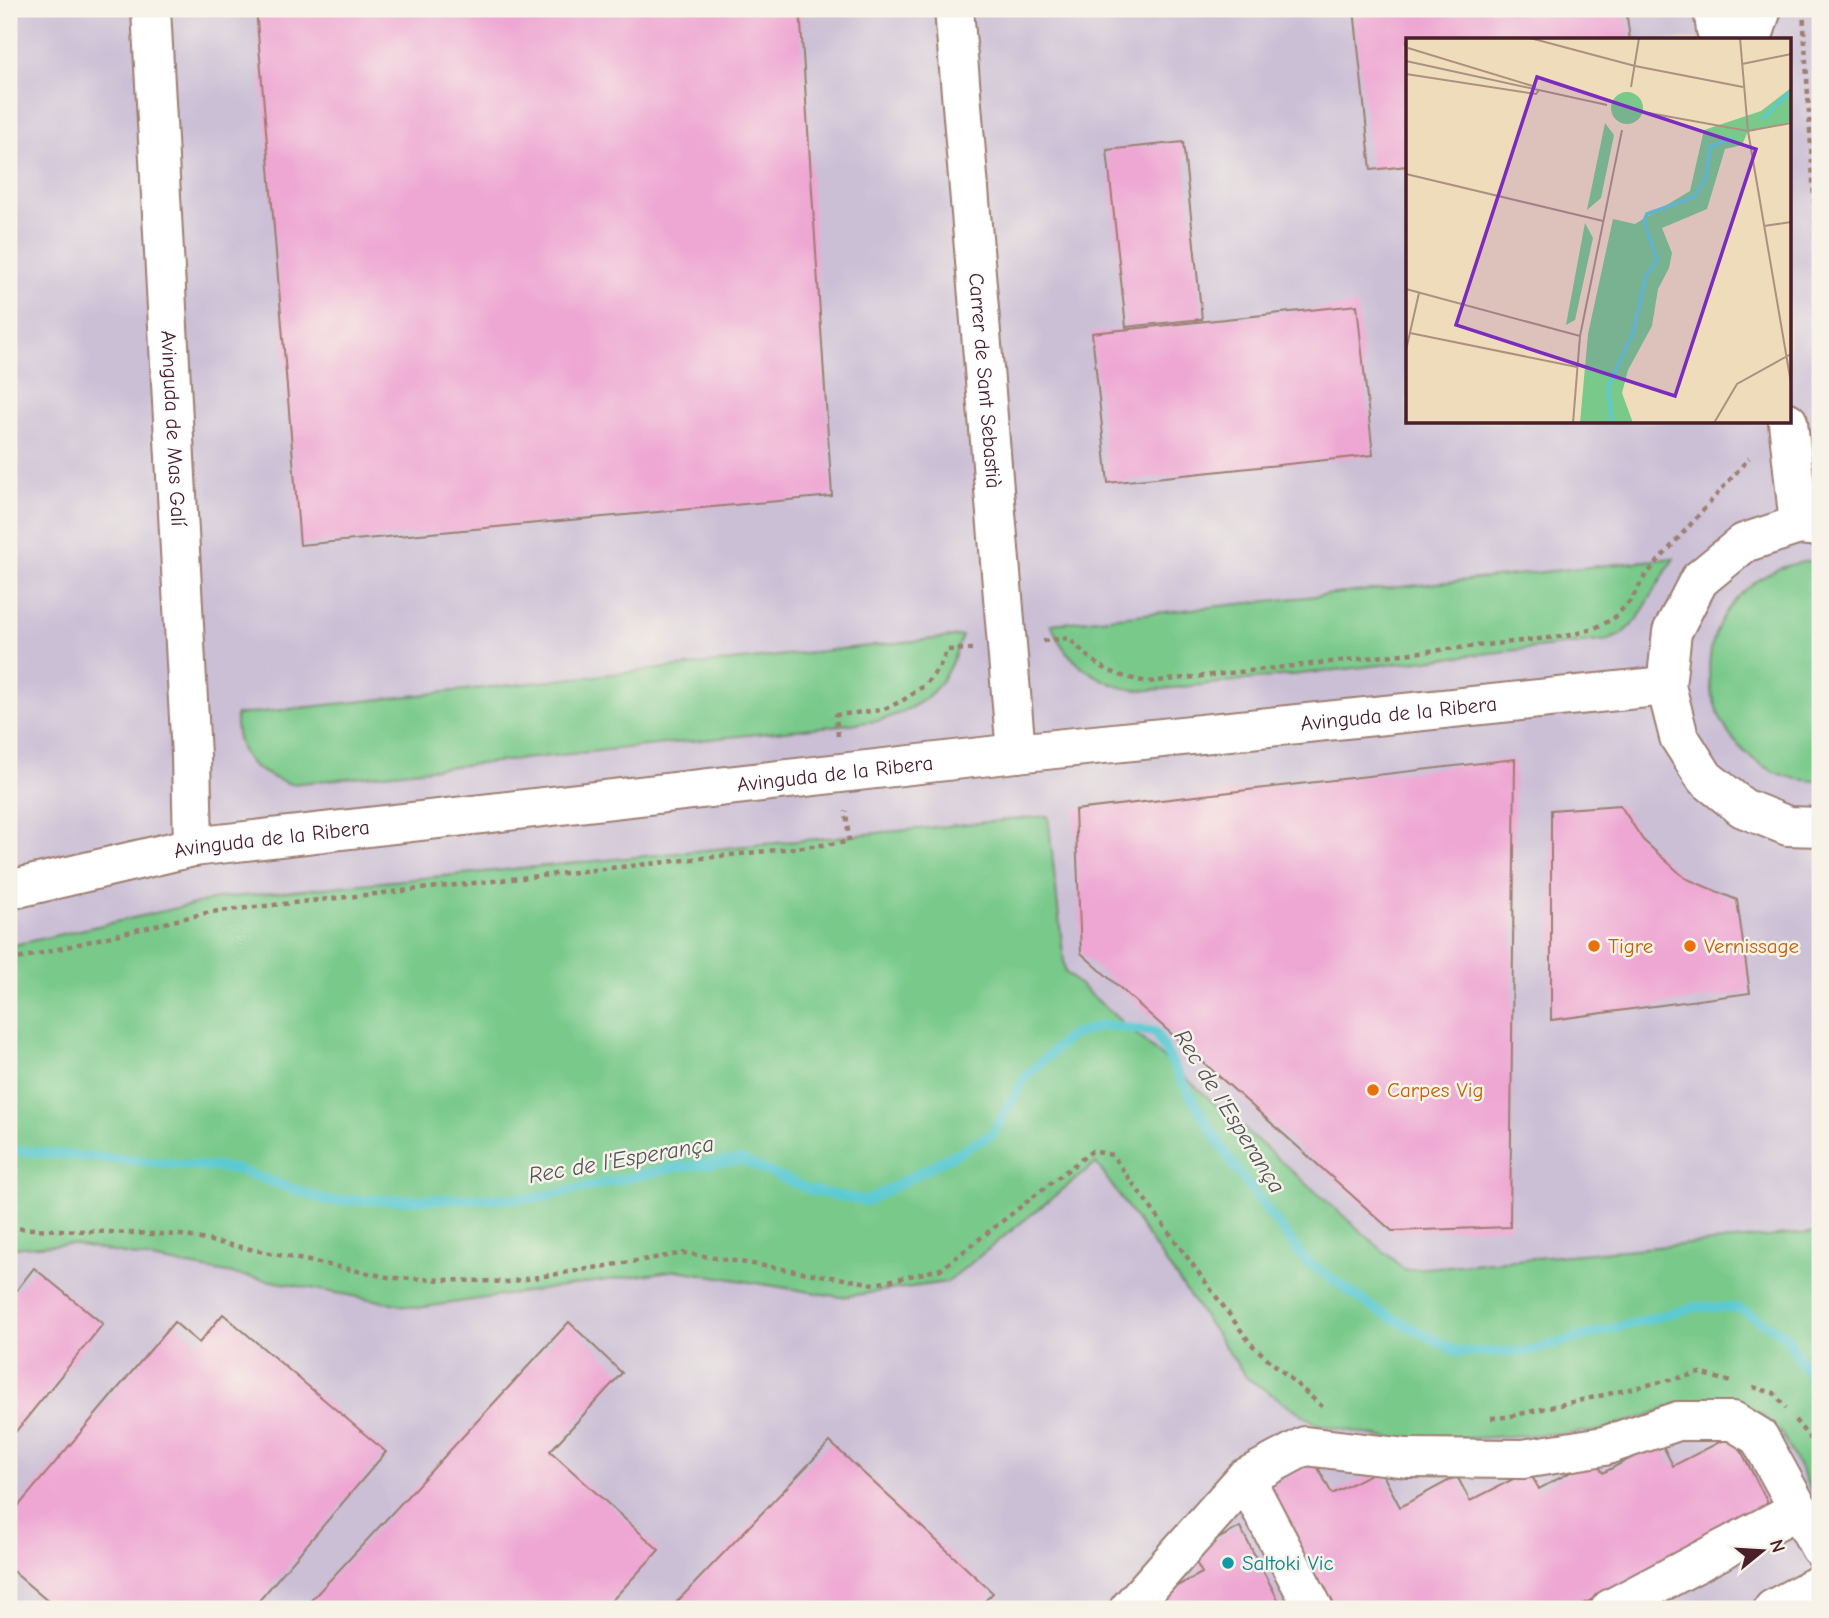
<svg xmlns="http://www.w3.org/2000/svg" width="1829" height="1618" viewBox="0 0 1829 1618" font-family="'Comic Neue',sans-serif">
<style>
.industrial{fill:#cbbfd5;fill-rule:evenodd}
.green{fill:#78c98a;stroke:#61745a;stroke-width:2}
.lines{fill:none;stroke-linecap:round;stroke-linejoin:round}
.stream{stroke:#5dcad2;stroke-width:10}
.building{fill:#eea7d3}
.minor-casing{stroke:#9c7e72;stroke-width:42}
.path{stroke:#9c7e72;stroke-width:4.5;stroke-dasharray:5 5;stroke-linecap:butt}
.minor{stroke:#fff;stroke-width:38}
.food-dot{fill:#e8710a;stroke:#f7f3e8;stroke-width:2.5}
.culture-dot{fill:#0f9aa8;stroke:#f7f3e8;stroke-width:2.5}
.labels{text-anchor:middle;stroke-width:5;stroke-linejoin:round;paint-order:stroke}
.street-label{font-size:21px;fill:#4a1f2b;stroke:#f7f3e8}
.food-label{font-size:21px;fill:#c56008;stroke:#f7f3e8;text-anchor:start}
.culture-label{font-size:21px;fill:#0d838f;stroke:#f7f3e8;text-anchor:start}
.water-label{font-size:23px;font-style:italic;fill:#50525d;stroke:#f7f3e8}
.inset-river{fill:none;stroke:#5dcad2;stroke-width:3.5}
.inset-road{fill:none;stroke:#ac9081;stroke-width:2}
.view{fill:#7b2cbf;fill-opacity:0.15;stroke:#7b2cbf;stroke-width:3.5}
.inset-edge{fill:none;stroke:#4a1f2b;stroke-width:3.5}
</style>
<rect width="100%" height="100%" fill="#f7f3e8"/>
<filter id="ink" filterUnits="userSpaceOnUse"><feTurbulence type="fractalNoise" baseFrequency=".0143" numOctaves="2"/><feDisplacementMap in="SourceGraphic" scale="14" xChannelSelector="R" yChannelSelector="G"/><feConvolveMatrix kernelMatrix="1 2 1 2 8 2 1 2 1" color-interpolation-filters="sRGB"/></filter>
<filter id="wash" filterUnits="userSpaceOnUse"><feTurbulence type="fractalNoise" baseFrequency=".00686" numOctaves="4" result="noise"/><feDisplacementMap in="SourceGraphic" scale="28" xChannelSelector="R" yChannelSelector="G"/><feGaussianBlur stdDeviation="1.57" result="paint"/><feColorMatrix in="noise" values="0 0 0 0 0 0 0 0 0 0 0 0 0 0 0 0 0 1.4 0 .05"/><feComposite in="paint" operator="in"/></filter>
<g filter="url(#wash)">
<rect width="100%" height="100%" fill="#eedcba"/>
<path class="industrial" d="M9,9H1820V1232L1405,1270L1065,972L1048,816L221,898L9,946ZM1407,40H1789V422H1407Z
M1096,1163L1247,1378L1666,1409L1727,1400L1761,1414L1782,1434L1820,1508V1609H9V1248L70,1244L418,1308L677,1270L841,1297L947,1282Z"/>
<path class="green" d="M1674,558L1637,620L1623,634L1609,640L1164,689C1155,689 1145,691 1136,690C1110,688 1074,666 1061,644C1057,638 1054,630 1051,624Z
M1820,561V781C1711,781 1667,638 1760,579C1778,567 1798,561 1820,561Z
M962,636C945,686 930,705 878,721L291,784C252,772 235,757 236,715Z
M1048,816L1065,972L1405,1270L1820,1232V1508L1782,1434L1761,1414L1727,1400L1666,1409L1600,1431L1406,1442L1317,1424L1247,1378L1096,1163L947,1282L841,1297L677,1270L418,1308L70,1244L9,1248V946L221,898Z"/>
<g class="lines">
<path class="stream" d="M9,1150L235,1169L328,1201L537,1198L677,1167L741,1160L813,1191L867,1201L993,1134L1026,1076L1070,1036L1104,1025L1155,1032L1191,1097L1233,1165L1305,1260L1375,1309L1458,1352H1524L1696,1307L1738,1308L1784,1334L1820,1391"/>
</g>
<g id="blocks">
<path class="building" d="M256,9H800L832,496L300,545Z
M1354,9H1626L1630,40H1407V166L1371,170Z
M1183,142L1202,319L1126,327L1107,150Z
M1357,305L1373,455L1108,483L1092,333Z
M1515,759L1510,1227L1392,1231L1081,953L1075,810Z
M1620,805L1643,840L1685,878L1737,900L1750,993L1551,1020V810Z
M34,1268L103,1324L9,1440V1300Z
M223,1314L386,1452L252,1609H57L9,1568V1517L174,1322L199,1343Z
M569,1322L622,1373L550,1451L659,1550L604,1609H303Z
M1733,1435L1770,1507L1574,1609H1332L1268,1487L1315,1462L1332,1494L1380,1469L1400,1507L1457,1476L1470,1501L1529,1471L1539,1489L1595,1459L1603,1473L1661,1442L1673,1466Z
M830,1442L993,1593L977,1609H670Z
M1240,1527L1283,1609H1160L1154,1598L1202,1573L1191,1553Z"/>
</g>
</g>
<g filter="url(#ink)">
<use href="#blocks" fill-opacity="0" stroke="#9c7e72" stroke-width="2"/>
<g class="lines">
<g class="minor-casing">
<g id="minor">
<path id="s1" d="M151,9L191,756L193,847"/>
<path id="s2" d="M954,9L1016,753"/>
<path d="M1713,9L1716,30L1748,40"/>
<path d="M1752,40L1762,9"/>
<path d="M1788,422L1799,525"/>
<path d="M1820,527L1799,525L1744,543L1699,580L1672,632L1666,686L1679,737L1705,778L1743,808L1788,826L1820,827"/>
<path id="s3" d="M9,890L193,847L1016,753L1666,686"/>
<path d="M1245,1478L1314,1609"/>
<path d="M1129,1609L1245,1478L1305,1446L1407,1458L1523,1459L1604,1446L1678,1421H1733L1759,1437L1820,1548"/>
<path d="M1610,1609L1799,1509"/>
<path d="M1773,1609L1820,1584"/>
</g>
</g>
<path class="path" d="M1803,9L1820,302
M1043,641L1069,638C1095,666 1110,675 1148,682L1567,636L1593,629L1613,619L1631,600L1645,576L1749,458
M838,736L836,715L882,710L902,701L925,685L939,668L947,650L972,649
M9,961L210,912L849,842L846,811
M9,1228L181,1235L392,1278L508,1282L685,1253L875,1284L941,1269L1092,1151L1112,1155L1251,1344L1326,1410
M1753,1387L1774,1393L1786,1408
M1491,1418L1507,1417L1700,1373L1731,1382
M1795,1420L1820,1451"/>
<use href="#minor" class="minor"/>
</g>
</g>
<g class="food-dot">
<circle cx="1594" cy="946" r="7"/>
<circle cx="1690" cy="946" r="7"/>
<circle cx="1373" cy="1090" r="7"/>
</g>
<circle class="culture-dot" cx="1228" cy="1563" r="7"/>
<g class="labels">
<g class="street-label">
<text dy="7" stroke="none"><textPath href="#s2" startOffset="373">Carrer de Sant Sebastià</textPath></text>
<text dy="7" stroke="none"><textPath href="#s1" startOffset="420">Avinguda de Mas Galí</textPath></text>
<text dy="7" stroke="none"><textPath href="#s3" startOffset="1402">Avinguda de la Ribera</textPath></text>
<text dy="7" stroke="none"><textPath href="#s3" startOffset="835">Avinguda de la Ribera</textPath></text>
<text dy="7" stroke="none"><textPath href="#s3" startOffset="268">Avinguda de la Ribera</textPath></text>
</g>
<g class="food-label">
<text x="1608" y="953">Tigre</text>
<text x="1704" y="953">Vernissage</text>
<text x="1387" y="1097">Carpes Vig</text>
</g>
<g class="culture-label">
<text x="1242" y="1570">Saltoki Vic</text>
</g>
<g class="water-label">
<text transform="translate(1230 1111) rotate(58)" y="8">Rec de l'Esperança</text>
<text transform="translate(621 1159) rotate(-10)" y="8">Rec de l'Esperança</text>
</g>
</g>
<g transform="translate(1406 38)">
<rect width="385" height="385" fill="#eedcba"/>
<path d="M385,50V84L342,93L336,107L319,111L301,171L256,190L266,215L263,230L252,251L246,288L222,332L216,355L227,385H174L182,296L207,181L229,186L284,153L298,92L355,73ZM205 70a16 16 0 1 1 32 0a16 16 0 1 1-32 0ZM199,85L208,97L195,160L181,172ZM179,185L187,200L169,282L160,287Z" fill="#78c98a"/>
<path class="inset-river" d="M356,81L385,53M206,385L202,349L227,295L240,238L251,222L238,183L241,176L288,159L300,140L304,109L327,100"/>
<path class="inset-road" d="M124,0L229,28L337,49M334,0L342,93L385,345M2,10L130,49M0,23L201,67M336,26L385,16M0,36L130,56L133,52M225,49L233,0M243,75L342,93L385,85M0,136L197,183M358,188L385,184M0,251L174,298M4,295L171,329M0,312L13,255M167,385L174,298L216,92M308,385L331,346L385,316"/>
<path class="view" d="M131,39L350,111L269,358L50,287Z"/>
<rect width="385" height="385" class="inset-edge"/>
</g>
<rect width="1829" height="1618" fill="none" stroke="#f7f3e8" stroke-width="35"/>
<g transform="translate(1762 1551) rotate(72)" stroke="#f7f3e8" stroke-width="5" paint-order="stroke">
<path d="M0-5L12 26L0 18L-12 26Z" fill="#4a1f2b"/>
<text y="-10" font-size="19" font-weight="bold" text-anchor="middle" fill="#4a1f2b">N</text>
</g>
</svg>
